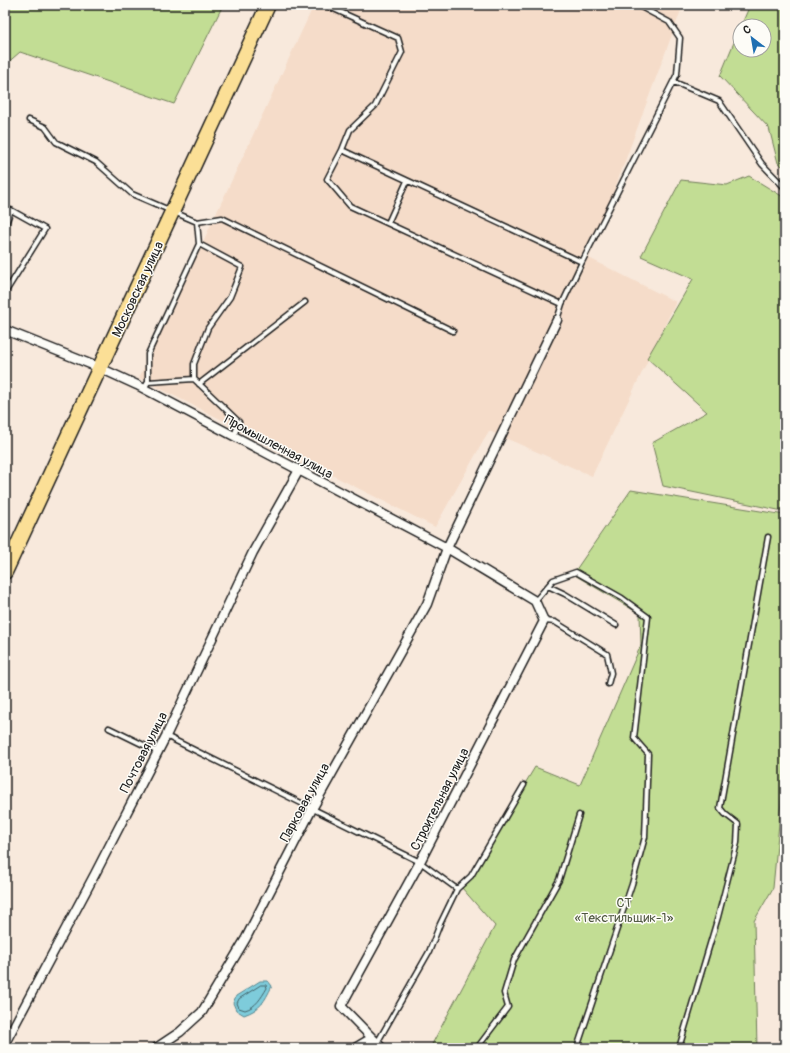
<svg xmlns="http://www.w3.org/2000/svg" width="790" height="1053" viewBox="0 0 790 1053" font-family="Pangolin,sans-serif">
<style>
.built{fill:#f5dcc9}
.green{fill:#c2dd94;stroke:#6f7c58}
.water{fill:#7eccdb;stroke:#57868f}
.lines{fill:none;stroke-linecap:round;stroke-linejoin:round}
.shore{stroke:#436268;stroke-width:1}
.service-casing{stroke:#1c1c1c;stroke-width:7}
.minor-casing{stroke:#1c1c1c;stroke-width:11}
.trunk-casing{stroke:#1c1c1c;stroke-width:17}
.service{stroke:#fdfcf7;stroke-width:4}
.minor{stroke:#fdfcf7;stroke-width:8}
.trunk{stroke:#fbdf96;stroke-width:14}
.labels{text-anchor:middle;stroke-width:3;stroke-linejoin:round;paint-order:stroke}
.street-label{font-size:13px;fill:#1c1c1c;stroke:#fdfcf7}
.park-label{font-size:13px;fill:#4e5640;stroke:#fdfcf7}
</style>
<rect width="100%" height="100%" fill="#f8e9dc"/>
<filter id="ink" filterUnits="userSpaceOnUse"><feTurbulence type="fractalNoise" baseFrequency=".025" numOctaves="2"/><feDisplacementMap in="SourceGraphic" scale="8" xChannelSelector="R" yChannelSelector="G"/><feConvolveMatrix kernelMatrix="1 2 1 2 8 2 1 2 1" color-interpolation-filters="sRGB"/></filter>
<g filter="url(#ink)">
<path class="built" d="M314,5H683L589,258L676,302L592,476L489,431L435,527L139,378Z"/>
<path class="green" d="M5,5H223L174,104L20,52L5,65Z
M750,5H785V168L778,163L769,128L720,76L740,28V50H764V26H741Z
M749,176L785,198V510H778L663,486L652,443L707,412L647,358L693,279L641,256L681,180L727,185Z
M631,490L785,515V758L773,888L754,921L757,1048H430L495,926L462,888L535,767L580,785L641,645L640,614L573,574Z"/>
<path class="water" d="M260,981H268L272,986C264,1002 261,1009 244,1015L236,1010L233,1003L236,996Z"/>
<g class="lines">
<path class="shore" d="M261,985H266L267,988C261,998 256,1007 245,1010L239,1008L237,1003L239,999Z"/>
<g class="service-casing">
<path id="service" d="M325,5L398,38L402,52L375,106L350,130L342,150L582,262
M674,82L719,101L762,164L785,188
M29,120L45,127L56,142L96,162L132,194L197,222L199,244L148,354V382L144,389
M342,150L327,179L350,206L562,304
M197,222L222,218L453,331
M388,223L407,181
M5,226L11,210L45,229L5,293
M557,320L562,304L582,262L677,74L680,38L669,22L637,5
M194,379L239,422L234,436
M148,382L194,379V364L208,328L230,297L242,267L199,244
M199,384L305,302
M548,586L565,594L616,625
M535,601L553,580L576,572L622,598L648,617L634,738L648,754L645,837L632,884L577,1048
M544,621L555,622L607,654L611,673L608,684
M109,728L158,752
M166,736L420,862L457,889
M377,1043L429,952L440,924L457,889L471,876L524,785
M477,1048L508,1007L504,993L514,960L559,880L579,815
M679,1048L718,917L737,843L738,824L725,814L720,808L768,537"/>
</g>
<g class="minor-casing">
<path id="minor" d="M5,330L100,368L137,385L447,548L535,601L544,621L420,862L341,1006L382,1048
M5,1043L95,874L166,736L253,552L299,470
M156,1048L180,1032L202,1012L246,938L312,809L427,604L447,548L557,320
M355,1048L372,1038"/>
</g>
<g class="trunk-casing">
<path id="trunk" d="M5,572L268,5"/>
</g>
<use href="#service" class="service"/>
<use href="#minor" class="minor"/>
<use href="#trunk" class="trunk"/>
</g>
</g>
<g class="labels">
<g class="street-label">
<text transform="translate(137 289) rotate(-65)" y="5">Московская улица</text>
<text transform="translate(279 446) rotate(28)" y="5">Промышленная улица</text>
<text transform="translate(143 752) rotate(-63)" y="5">Почтовая улица</text>
<text transform="translate(439 799) rotate(-63)" y="5">Строительная улица</text>
<text transform="translate(304 802) rotate(-61)" y="5">Парковая улица</text>
</g>
<g class="park-label">
<text x="624" y="907">СТ<tspan x="624" dy="15">«Текстильщик-1»</tspan></text>
</g>
</g>
<rect width="790" height="1053" fill="none" stroke="#fdfcf7" stroke-width="20"/>
<rect x="10" y="10" width="770" height="1033" fill="none" stroke="#1c1c1c" stroke-width="1.5" filter="url(#ink)"/>
<g transform="translate(752 38) rotate(329)"><circle r="19" fill="#fdfcf7" stroke="#a3a29f"/>
<path d="M0-3L7 15L0 10L-7 15Z" fill="#1f6fb2"/>
<text y="-6" font-size="11" font-weight="bold" text-anchor="middle" fill="#1c1c1c">С</text>
</g>
</svg>
